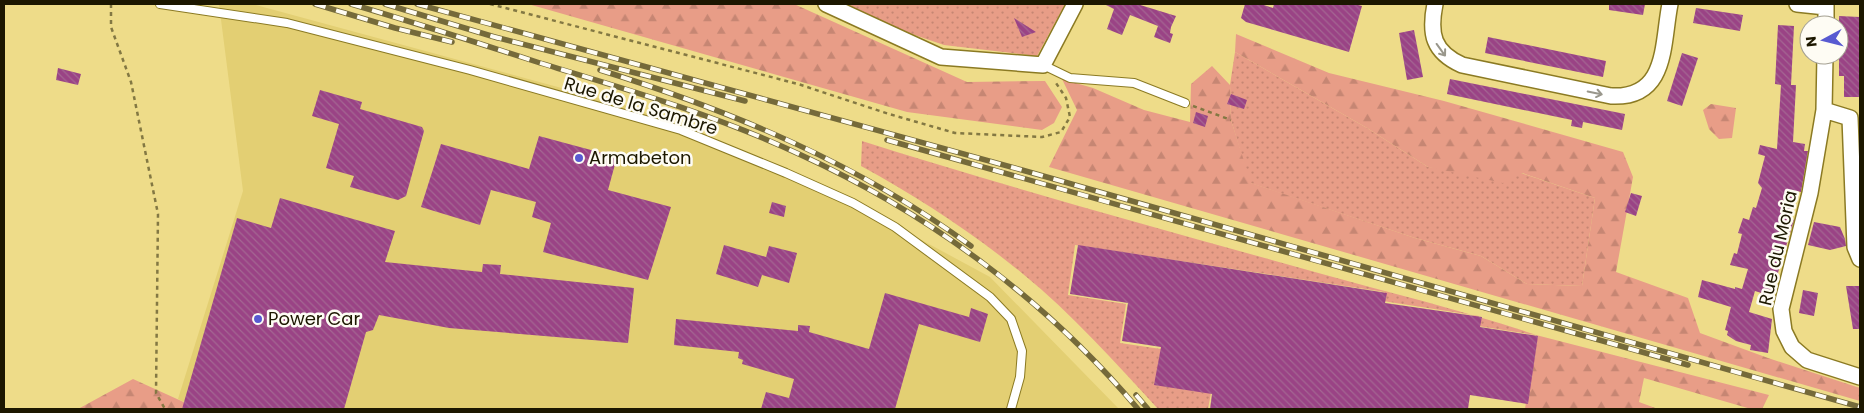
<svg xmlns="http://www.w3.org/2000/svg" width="1864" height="413" viewBox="0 0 1864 413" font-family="Poppins,sans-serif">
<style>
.built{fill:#e3cf73}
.green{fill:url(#green-dots)}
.forest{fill:url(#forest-firs)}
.building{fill:url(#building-back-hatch)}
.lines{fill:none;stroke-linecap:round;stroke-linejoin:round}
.lane-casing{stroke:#8b7a23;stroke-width:10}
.street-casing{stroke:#8b7a23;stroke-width:18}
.path{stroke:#837843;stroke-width:2.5;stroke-dasharray:4 4;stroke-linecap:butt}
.lane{stroke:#fff;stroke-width:8}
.street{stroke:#fff;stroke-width:15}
.rail-casing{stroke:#756a3a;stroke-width:5.5}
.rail{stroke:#fefcf4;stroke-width:4;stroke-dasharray:11;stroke-linecap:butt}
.oneway{stroke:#99978c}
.poi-dot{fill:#585ad1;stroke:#fefcf4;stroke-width:2}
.labels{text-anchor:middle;stroke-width:5;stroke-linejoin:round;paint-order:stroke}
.street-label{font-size:18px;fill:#1c1700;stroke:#fefcf4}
.poi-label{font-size:18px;fill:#1c1700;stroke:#fefcf4;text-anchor:start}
</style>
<defs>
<pattern id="green-dots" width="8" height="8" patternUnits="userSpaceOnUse" patternTransform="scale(1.25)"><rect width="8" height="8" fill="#e89d87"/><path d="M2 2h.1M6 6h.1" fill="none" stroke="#c68673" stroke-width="1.8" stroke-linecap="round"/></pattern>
<pattern id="forest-firs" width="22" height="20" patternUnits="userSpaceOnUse" patternTransform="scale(1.25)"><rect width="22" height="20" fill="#e89d87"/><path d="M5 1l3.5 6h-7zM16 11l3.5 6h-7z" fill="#c68673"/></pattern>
<pattern id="building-back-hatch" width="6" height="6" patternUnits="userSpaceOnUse" patternTransform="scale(1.25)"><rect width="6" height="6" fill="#9a4385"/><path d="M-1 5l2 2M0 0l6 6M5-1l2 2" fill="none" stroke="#a46692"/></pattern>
</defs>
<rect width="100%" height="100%" fill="#eedc89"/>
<path class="built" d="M219,4H252L635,108L853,203L990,277L1119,409H199L178,399L243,191Z"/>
<path class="green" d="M844,4H1065L1037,56L944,45L894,28Z
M1235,52L1367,128L1428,167L1521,173L1595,198L1582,286L1527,284L1481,256L1415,238L1250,183L1231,120L1230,85Z
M862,141C1014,189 1168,231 1322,274C1394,294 1466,311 1536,335L1478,326L1479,316L1383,301L1385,292L1075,245L1068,295L1126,304L1120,343L1161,349L1211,393L1208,409H1158C1115,362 1072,314 1023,274C973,233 918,197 861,166Z"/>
<path class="forest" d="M528,4H794L967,82L1045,81L1062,107L1054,123L1042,130L907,112Z
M1236,34L1329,73L1444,101L1623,152L1633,177L1616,272L1688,298L1700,333L1768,358L1860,388V401L1049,167L1077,110L1062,79L1093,88L1144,110L1190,122L1191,84L1212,66L1230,85L1231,120L1251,183L1415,238L1481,256L1527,284L1582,286L1595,198L1522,173L1503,183L1428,167L1367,128L1235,52Z
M1711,104L1736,108L1732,138L1719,139L1709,129L1703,110Z
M1536,335L1769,395L1762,409H1751L1644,378L1639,402L1658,409H1525Z
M133,379L199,409H78Z"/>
<path class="building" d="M1104,4H1137L1176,16L1171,27L1170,33L1173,34L1170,43L1154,37L1158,26L1130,15L1122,35L1107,29L1114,9Z
M1245,4H1261L1273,8L1274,4H1354L1362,6L1349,52L1246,22L1241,18Z
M1609,4H1645L1643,15L1609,10Z
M1696,8L1743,15L1740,31L1693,23Z
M1839,16L1860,17V97H1844V76H1839Z
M1014,18L1036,32L1022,37Z
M1778,25L1794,26L1791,85H1796L1793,142L1805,144L1804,151H1808L1801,192L1796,191L1789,217L1794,220L1771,296L1755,291L1749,312L1772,319L1768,353L1750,350L1751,345L1736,341L1727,335L1728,331L1725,330L1731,307L1698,297L1702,280L1735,289V287L1742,289L1748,269L1730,265L1734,253L1737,254L1742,234L1738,233L1743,218L1749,220L1753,207L1756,208L1762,188L1758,183L1765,156L1758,154L1760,145L1777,149L1781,85L1775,84Z
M1414,30L1423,77L1407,80L1399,33Z
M1488,37L1606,61L1603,77L1485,53Z
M1682,53L1698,58L1682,106L1667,101Z
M58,68L81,74L78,85L56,80Z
M1450,79L1625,114L1622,130L1583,122L1582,128L1571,126L1572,120L1447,94Z
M320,90L362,102L360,109L422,127L424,131L406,196L398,200L350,187L354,176L326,168L339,124L312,116Z
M1231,94L1247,100L1244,109L1227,104Z
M1196,112L1208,116L1205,127L1193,123Z
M539,136L617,157L608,190L671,207L648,280L543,252L551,223L532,217L536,202L491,190L480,225L421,207L441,144L529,169Z
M1631,193L1642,196L1636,216L1625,212Z
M280,198L395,231L385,262L482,272L483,264L501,265L500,274L634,288L628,343L449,328L379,315L373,330L366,332L344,409H182L237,218L271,228Z
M772,202L786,206L784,217L769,213Z
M1814,222L1840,227L1845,239L1846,246L1830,250L1808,245Z
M724,245L766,257L769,246L797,253L789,283L762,275L758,287L716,274Z
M1078,245L1387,293L1385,303L1482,317L1480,327L1538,336L1528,404L1470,395L1468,409H1210L1212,394L1154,385L1161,347L1122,341L1128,303L1070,294Z
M1846,286H1860V329H1853Z
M1803,290L1818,293L1814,316L1799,313Z
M885,293L969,317L971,308L988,314L980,342L919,324L895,409H761L766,392L789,398L794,379L742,364L743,360L738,358L739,352L674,345L676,319L798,331V325L810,326L809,332L869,349Z"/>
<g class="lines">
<g class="lane-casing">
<path id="lane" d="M160,4L287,23L470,70L681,130L786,173L853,203L895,227L990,297L1011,319L1022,351L1020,377L1011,409
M1043,65L1070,78L1134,83L1185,103"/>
</g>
<g class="street-casing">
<path id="street" d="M826,4L941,57L1043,65L1075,4
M1435,4C1429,34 1433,52 1462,65L1611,96C1668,99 1662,44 1670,4
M1797,4L1826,7
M1826,25V4
M1825,55L1824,110L1810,193L1781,309L1784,331L1792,347L1807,360L1860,377
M1824,110L1850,118L1855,247L1860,259"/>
</g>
<path class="path" d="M111,4V27L131,82L158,214L156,393L165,409
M490,4L798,84L889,114L955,133L1042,137L1061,132L1070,117L1066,98L1056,83
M1193,106L1231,120"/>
<use href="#lane" class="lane"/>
<use href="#street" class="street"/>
<g class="rail-casing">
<path id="rail" d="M315,4L395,28L452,42
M351,4C413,22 475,42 537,62C626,89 716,115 801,155C930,214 1047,301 1138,409
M385,4L498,38
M417,4L1022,170L1860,407
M491,36L745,101
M600,70C732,111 859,164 971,246
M887,140L1688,365
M1136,395L1148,409"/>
</g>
<use href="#rail" class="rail"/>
</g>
<defs><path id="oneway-shaft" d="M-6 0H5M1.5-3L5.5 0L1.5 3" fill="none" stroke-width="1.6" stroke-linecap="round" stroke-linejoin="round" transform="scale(1.25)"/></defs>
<g class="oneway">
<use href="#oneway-shaft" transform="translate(1441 50) rotate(54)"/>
<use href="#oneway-shaft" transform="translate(1595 93) rotate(12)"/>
</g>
<g class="poi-dot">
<circle cx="579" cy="158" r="5"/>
<circle cx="258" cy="319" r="5"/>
</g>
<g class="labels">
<g class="street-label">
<text transform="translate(641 106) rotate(17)" y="6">Rue de la Sambre</text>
<text transform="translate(1778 248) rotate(-77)" y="6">Rue du Moria</text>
</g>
<g class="poi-label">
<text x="589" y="164">Armabeton</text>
<text x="268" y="325">Power Car</text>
</g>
</g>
<rect width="1864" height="413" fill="none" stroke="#1c1700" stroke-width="10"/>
<g transform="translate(1824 40) rotate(263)"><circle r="24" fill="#fefcf4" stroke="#a4a092"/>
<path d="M0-4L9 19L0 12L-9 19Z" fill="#585ad1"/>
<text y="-8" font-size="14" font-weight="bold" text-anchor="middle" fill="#1c1700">N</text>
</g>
</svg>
